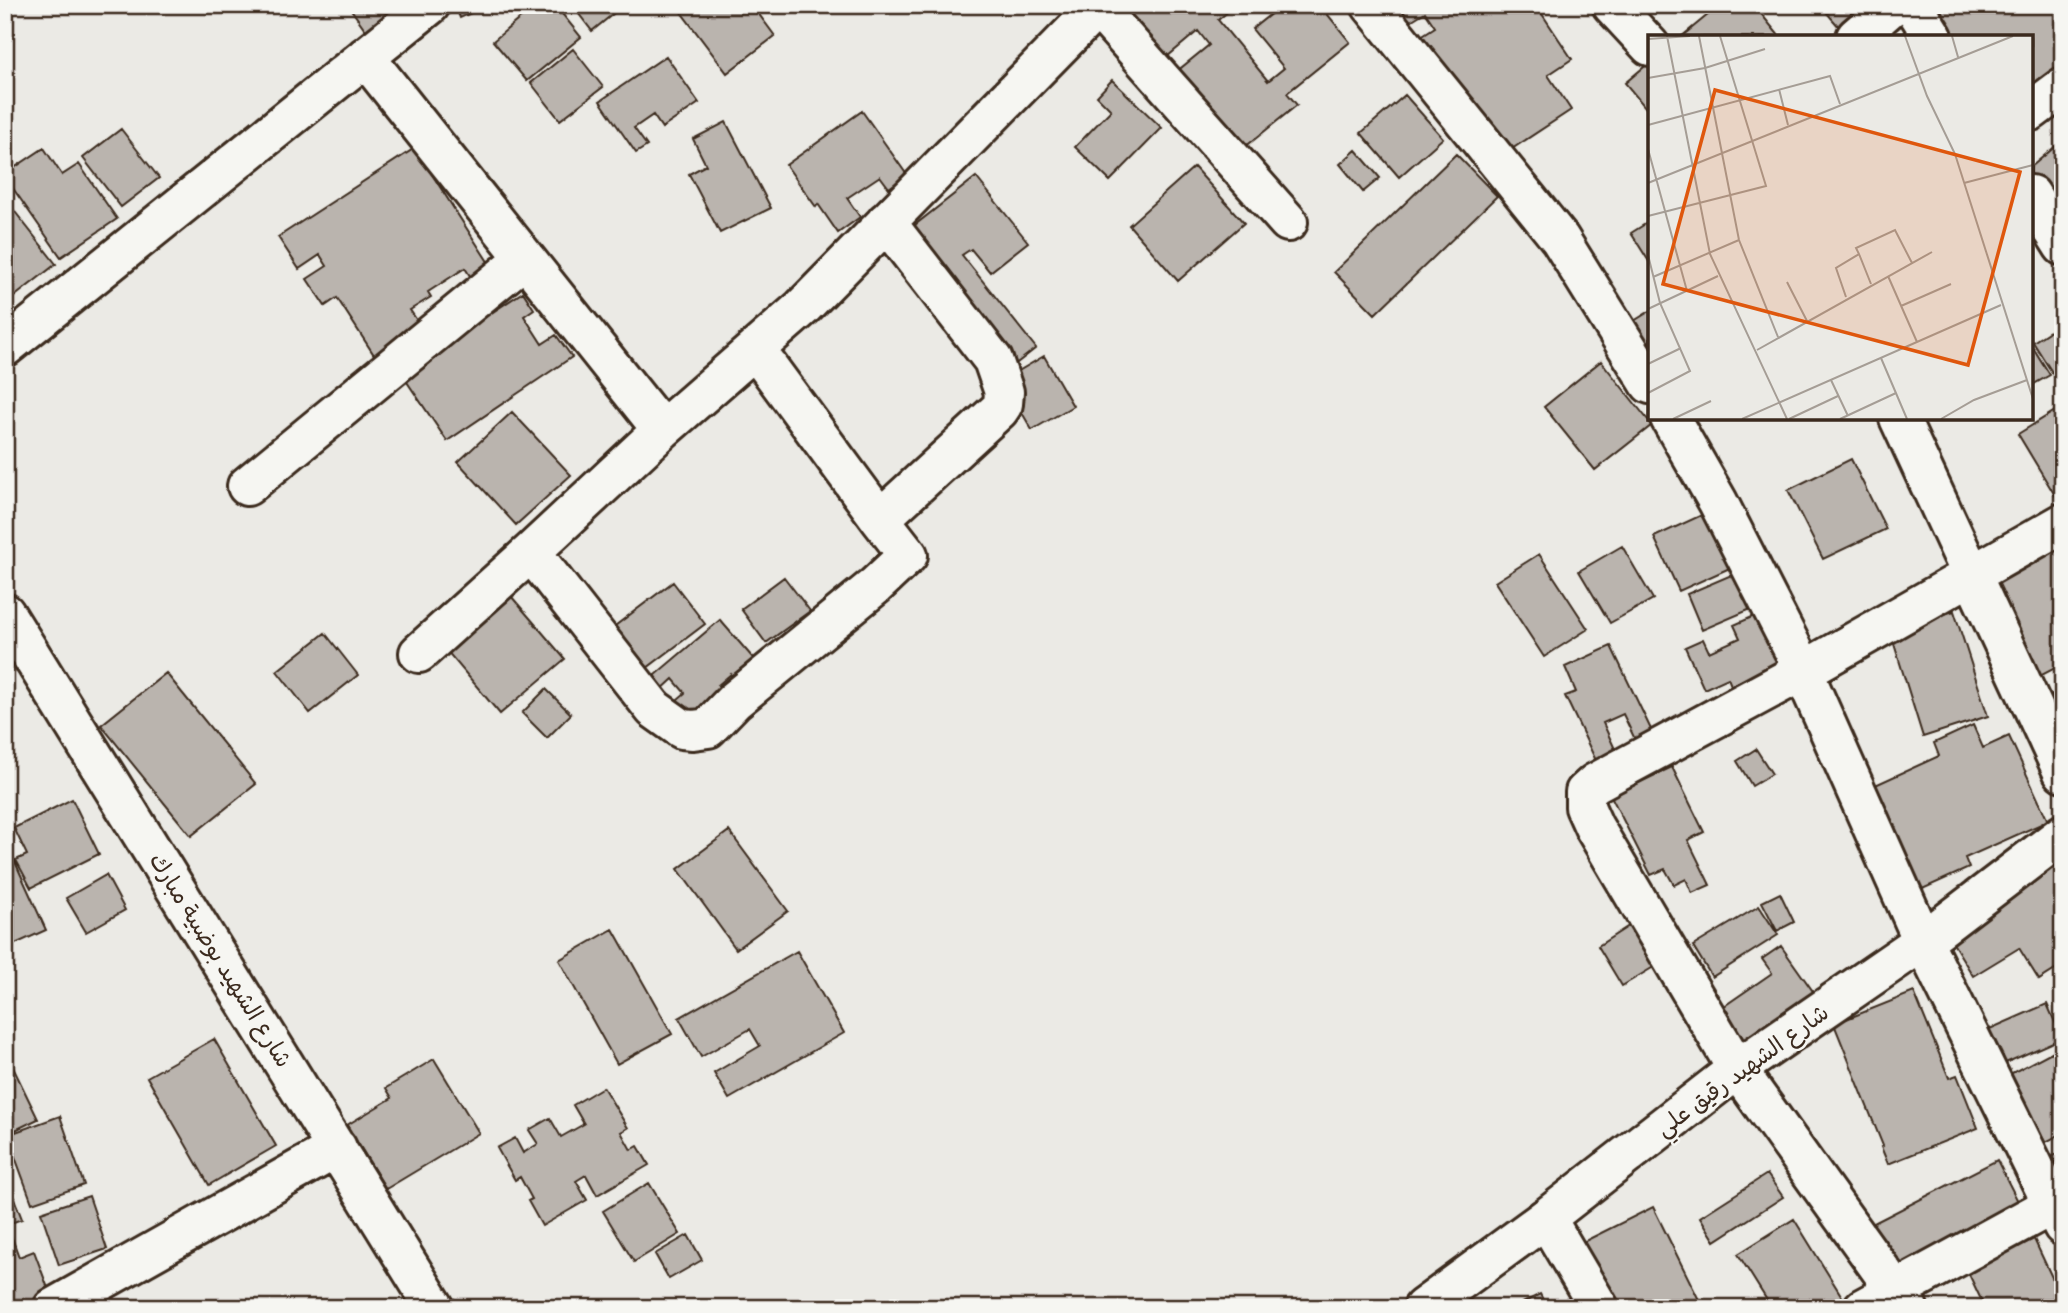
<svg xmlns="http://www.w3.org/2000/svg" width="2068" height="1313" viewBox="0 0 2068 1313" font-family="'Gochi Hand','Playpen Sans Arabic',sans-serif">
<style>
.building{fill:#bab4ae;stroke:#3b2a1e;stroke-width:2}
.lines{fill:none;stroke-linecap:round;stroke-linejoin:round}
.street-casing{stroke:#3b2a1e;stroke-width:44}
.secondary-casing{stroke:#3b2a1e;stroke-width:44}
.street{stroke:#f6f6f2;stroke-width:38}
.secondary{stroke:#f6f6f2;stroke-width:38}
.labels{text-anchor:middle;stroke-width:5;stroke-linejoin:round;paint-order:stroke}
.street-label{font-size:23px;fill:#3b2a1e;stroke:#f6f6f2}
.inset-road{fill:none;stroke:#a59d95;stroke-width:2}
.view{fill:#df570d;fill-opacity:0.15;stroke:#df570d;stroke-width:3.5}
.inset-edge{fill:none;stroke:#3b2a1e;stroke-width:3.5}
</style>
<rect width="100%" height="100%" fill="#ebeae5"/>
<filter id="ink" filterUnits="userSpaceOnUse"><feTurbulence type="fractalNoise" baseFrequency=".0143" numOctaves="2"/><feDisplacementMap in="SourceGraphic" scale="14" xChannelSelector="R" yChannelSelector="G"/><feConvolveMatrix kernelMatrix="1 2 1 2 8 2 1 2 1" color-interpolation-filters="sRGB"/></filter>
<g filter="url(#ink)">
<path class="building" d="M348,5H419L372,39Z
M455,5H489L460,18Z
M536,5H555L581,37L527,81L493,41Z
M572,5H624L592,31Z
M681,5H752L775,36L727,73L678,8Z
M1128,5H1236L1218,20L1268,81L1284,68L1252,29L1282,5H1320L1350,42L1287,93L1297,105L1229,160L1165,81L1209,45L1198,31L1149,72L1108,22Z
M1380,5H1536L1572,59L1548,75L1571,110L1486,166L1407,45L1435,27L1425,12L1396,30Z
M1720,5H1754L1780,37H1681Z
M1820,5H1867L1840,28Z
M1912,5H2063V110L2031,128V37H1931Z
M573,49L603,87L560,120L531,83Z
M666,56L699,103L662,128L653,115L634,128L647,146L636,153L600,101Z
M1650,62V113L1625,83Z
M1112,80L1162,128L1110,181L1075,147L1111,110L1097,96Z
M1405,95L1443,138L1399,177L1361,133Z
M862,111L907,175L889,188L880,176L847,198L860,217L838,233L818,204L816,207L786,165Z
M726,122L771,208L720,233L689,174L706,165L693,139Z
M121,129L159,178L121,207L83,158Z
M2063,140V231L2031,194V167Z
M44,148L62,175L79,164L117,219L61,257L5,177V174Z
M415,148L494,271L475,284L465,268L428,292L431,297L410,310L424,331L378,361L337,298L325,306L307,279L327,266L320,255L299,269L278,237Z
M1356,150L1380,178L1363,192L1340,164Z
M1456,154L1497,196L1375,314L1334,272Z
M1194,167L1244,223L1178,281L1129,225Z
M976,177L1028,242L990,272L971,249L962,255L1036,348L989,385L931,314L936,309L887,247Z
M5,199L56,264L5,304Z
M1650,221V263L1631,233Z
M523,292L534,309L524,316L542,344L556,335L572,357L447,441L401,373Z
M1650,311V392L1613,334Z
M2056,327L2063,338V372L2055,377L2033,342Z
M2032,346L2050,375L2032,385L2031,383Z
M1044,356L1073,406L1032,430L1003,380Z
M1601,361L1652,425L1595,470L1544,407Z
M2063,406V493L2056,497L2018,434Z
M512,412L571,475L516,525L458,462Z
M1851,459L1886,529L1823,559L1788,490Z
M1706,513L1732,567L1679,591L1654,537Z
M2063,539V664L2040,676L1989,577Z
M1622,546L1653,599L1610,623L1579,571Z
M1539,554L1588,629L1544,657L1495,582Z
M1736,573L1751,609L1702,630L1687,594Z
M784,577L810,611L766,643L741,609Z
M673,582L705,624L643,671L611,629Z
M511,596L565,659L500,714L446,650Z
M1954,611L1988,716L1923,737L1890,631Z
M1761,613L1787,671L1735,695L1728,678L1704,689L1685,647L1703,639L1709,652L1740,638L1734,625Z
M720,620L759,665L738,683L731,674L718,685L725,693L688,725L671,705L685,693L673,679L659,692L649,680Z
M325,633L358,675L310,713L277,671Z
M1611,646L1657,742L1640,750L1623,714L1603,723L1620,760L1600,769L1565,696L1576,692L1565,667Z
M166,673L256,784L191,836L101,725Z
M546,689L571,714L547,738L522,713Z
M2063,689V737L2037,703Z
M1973,725L1983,748L2009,736L2048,821L1965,858L1969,868L1907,896L1860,792L1939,756L1934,743Z
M1756,749L1772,774L1752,786L1737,761Z
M1672,767L1704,832L1688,840L1710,885L1692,893L1686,879L1674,885L1665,869L1651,875L1611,796Z
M72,799L99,854L31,888L16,860L27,855L14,828Z
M729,831L788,911L736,949L678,869Z
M5,840L46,930L13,945L5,928Z
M2062,859L2063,965L2039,980L2019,948L1973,976L1945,930Z
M106,875L125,910L86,932L66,898Z
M1780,893L1794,922L1777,931L1762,902Z
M1759,906L1778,935L1712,977L1693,946Z
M1632,924L1657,965L1622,986L1598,946Z
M613,929L672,1034L617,1064L559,960Z
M1781,946L1817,997L1733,1055L1707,1018L1772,973L1762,959Z
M797,951L844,1033L729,1099L714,1073L760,1046L750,1029L701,1057L679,1018Z
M1914,992L1949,1078L1957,1075L1978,1128L1888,1164L1881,1147L1883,1146L1834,1024Z
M2047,1004L2062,1038L2001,1065L1985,1031Z
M214,1039L276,1146L209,1185L147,1077Z
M2063,1046V1133L2029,1151L1993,1083Z
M8,1057L38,1119L5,1135V1059Z
M434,1059L479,1133L386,1189L347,1125L392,1098L386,1088Z
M603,1087L628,1128L621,1132L631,1150L638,1146L649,1165L597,1195L586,1175L576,1181L587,1200L542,1226L528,1201L532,1199L520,1177L515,1180L497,1148L515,1138L523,1153L538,1144L529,1130L550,1118L561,1137L584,1124L573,1105Z
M60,1116L84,1185L32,1203L7,1135Z
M2063,1150V1175L2052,1157Z
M1997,1160L2027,1219L1903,1283L1872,1224Z
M1767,1174L1783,1197L1715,1241L1700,1217Z
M5,1175L22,1219L5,1225Z
M649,1183L680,1234L634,1262L603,1211Z
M89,1196L107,1249L59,1265L41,1212Z
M1653,1207L1703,1308H1591L1563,1252Z
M1794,1219L1849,1308H1758L1768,1302L1738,1254Z
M11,1235L19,1257L34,1251L52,1299L27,1308H5V1238Z
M688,1235L702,1260L669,1279L655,1254Z
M2034,1239L2063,1301V1308H1985L1967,1270Z
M1540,1294L1547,1308H1513Z"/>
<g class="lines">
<g class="street-casing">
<path id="street" d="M1371,5L1560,239L1650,384
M1612,5L1650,46
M1913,5L1933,37
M1098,8L1288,222
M1856,37L1893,5
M365,57L662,430
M2031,111L2063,87
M2031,195L2063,246
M5,347L430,5
M755,349L880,519
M1670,418L1718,502L1794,651L1923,941L2063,1226
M1899,418L2063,772
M247,486L524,259
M531,552L654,709L682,729L693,730L708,728L734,701L875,586L908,555L880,519L999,410L1003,404L1004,392L993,360L886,222
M5,613L435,1308
M419,653L531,552L662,430L802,308L1100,5
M1546,1218L1599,1308
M53,1308L337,1148
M1863,1308L2063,1199
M1908,1308L1737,1069L1594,827L1585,807V792L1595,783L1803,671L2063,523"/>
</g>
<g class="secondary-casing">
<path id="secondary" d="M1423,1308L1546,1218L1737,1069L1923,941L2063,834"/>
</g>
<use href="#street" class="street"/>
<use href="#secondary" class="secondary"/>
</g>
</g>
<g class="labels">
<g class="street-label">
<text transform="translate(221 960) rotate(58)" y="8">شارع الشهيد بوضبية مبارك</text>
<text transform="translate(1742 1070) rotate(-36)" y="8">شارع الشهيد رقيق علي</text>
</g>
</g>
<g transform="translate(1648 35)">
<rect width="385" height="385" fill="#ebeae5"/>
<path class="inset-road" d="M19,1L62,219L139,384M51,1L91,205L130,302M257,1L279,61L307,119L385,364M304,1L310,22M0,4L42,1M0,43L57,33L117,14M131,54L140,90M0,90L182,41L192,69M0,114L39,256M0,148L365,1M316,148L385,130M0,181L118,151L72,1M211,219L223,249M0,220L12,268L42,336L0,358M240,241L269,307M5,242L91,205M139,247L159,286M198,262L188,233L211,219L208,213L247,195L264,228M253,271L303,249M0,274L70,241M109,315L284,217M233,323L259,384M0,329L33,313M183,345L200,381M25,384L63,366M94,384L353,270M141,384L190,361M192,384L248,358M293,384L326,365L379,345"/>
<path class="view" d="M67,55L372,137L320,330L15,249Z"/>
<rect width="385" height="385" class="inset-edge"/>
</g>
<rect width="2068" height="1313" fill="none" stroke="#f6f6f2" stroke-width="28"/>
<rect x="14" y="14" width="2040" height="1285" fill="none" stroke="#3b2a1e" stroke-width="2.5" filter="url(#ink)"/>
</svg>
